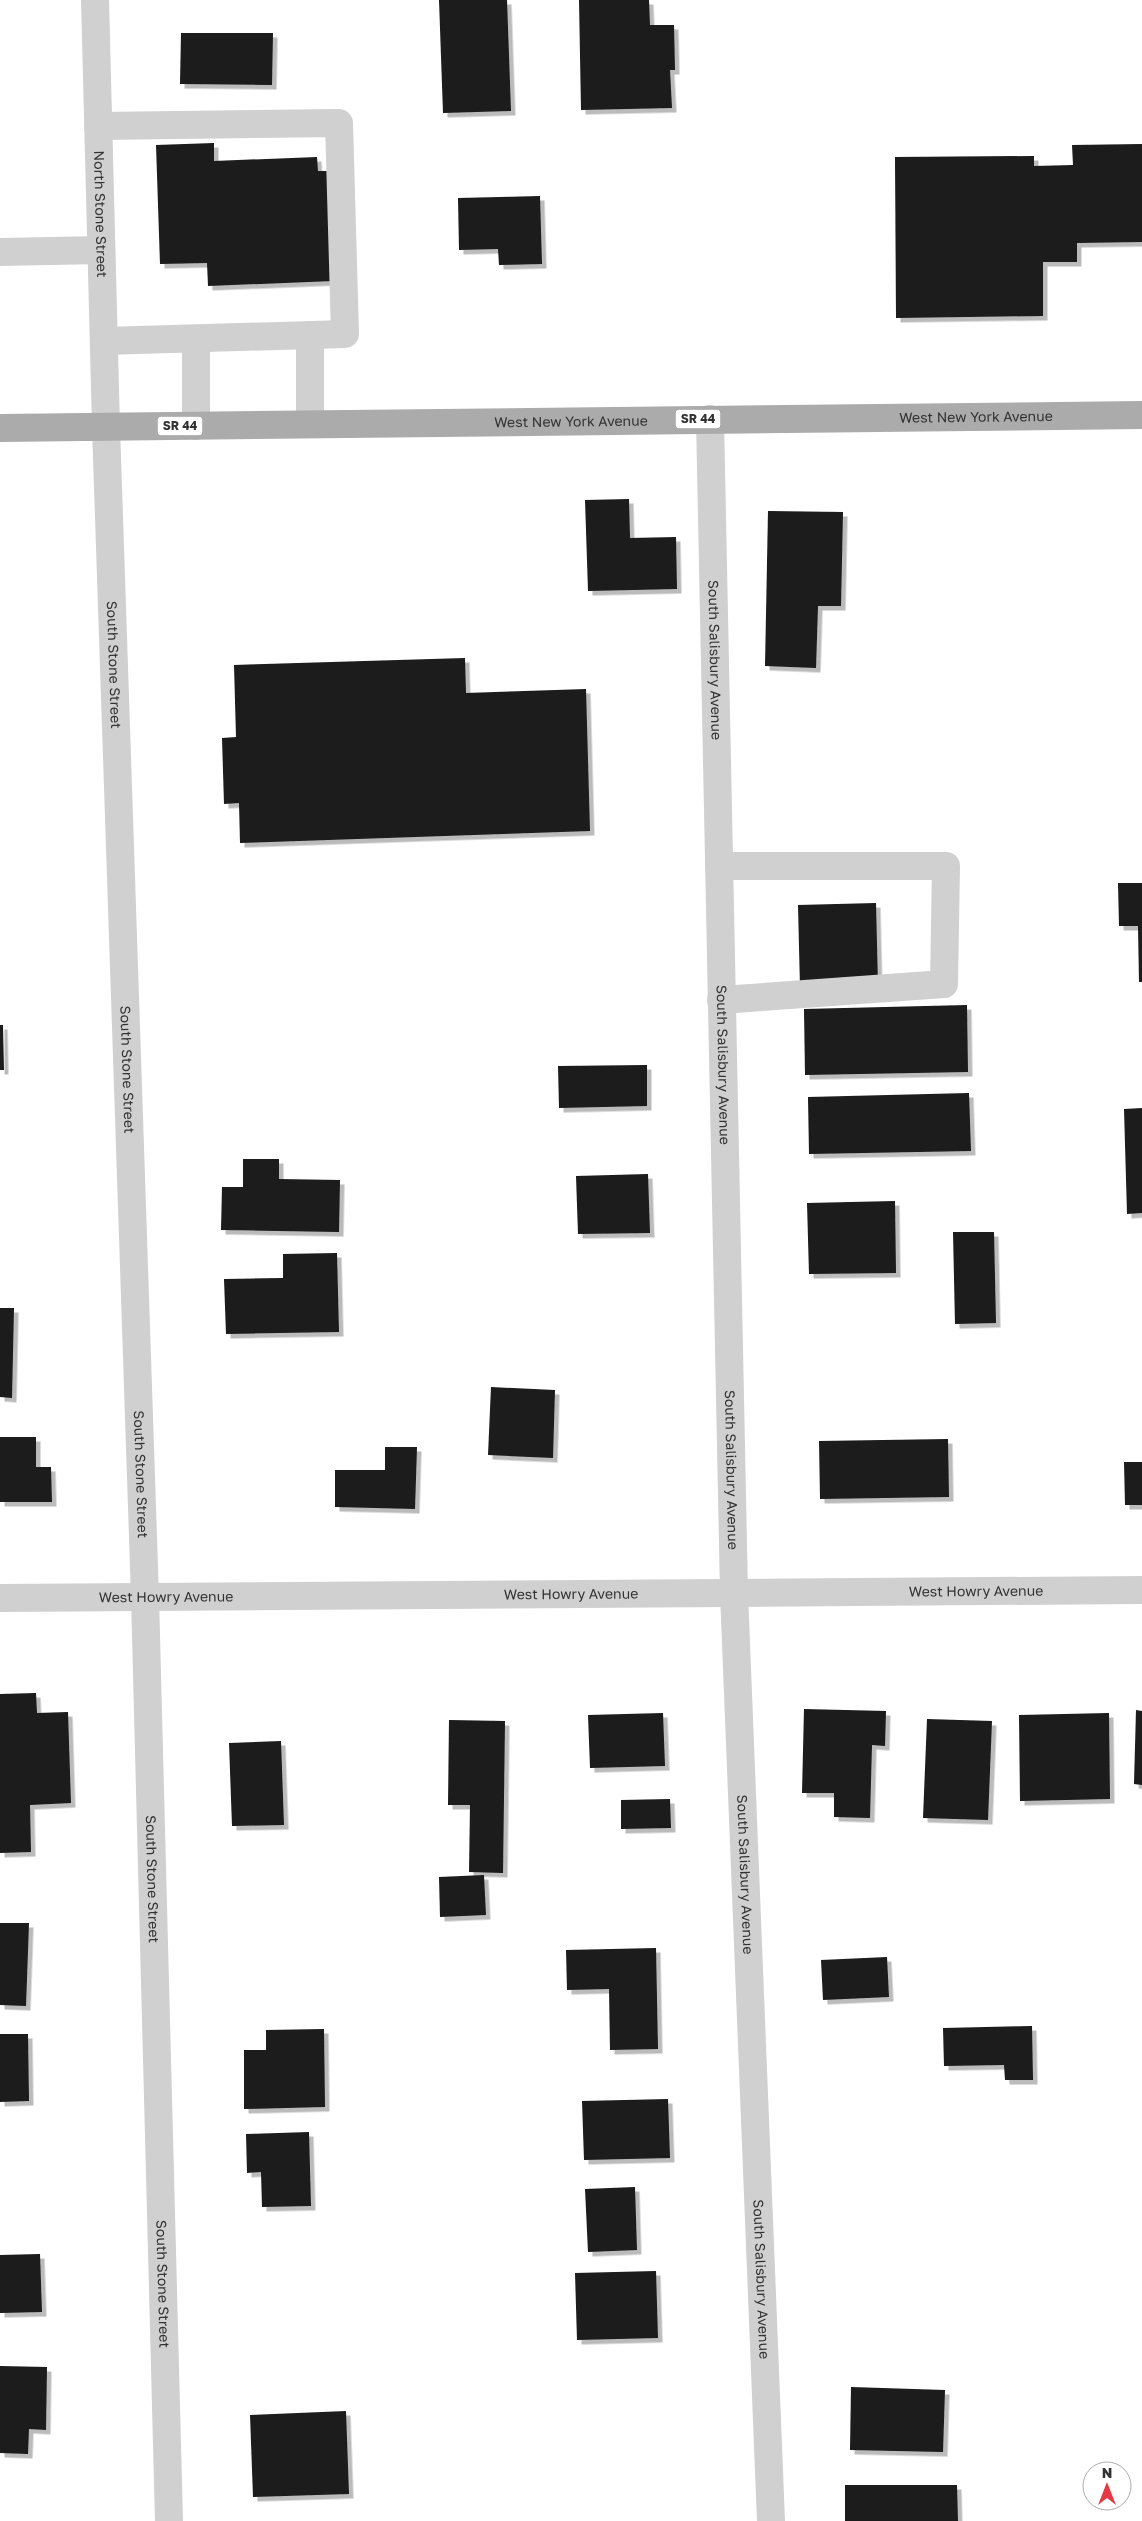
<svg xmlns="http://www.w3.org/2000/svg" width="1142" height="2521" viewBox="0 0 1142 2521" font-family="'Golos Text',sans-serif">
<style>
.building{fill:#1a1a1a;filter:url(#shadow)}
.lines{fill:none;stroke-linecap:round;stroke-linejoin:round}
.minor{stroke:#d0d0d0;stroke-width:28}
.major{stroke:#ababab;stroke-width:28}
.labels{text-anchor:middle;stroke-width:5;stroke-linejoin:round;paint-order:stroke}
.shield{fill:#fff;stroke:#707070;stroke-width:1}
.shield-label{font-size:12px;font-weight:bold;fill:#333}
.street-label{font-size:14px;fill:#333;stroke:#fff}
</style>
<defs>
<filter id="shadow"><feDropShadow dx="4.5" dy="4.5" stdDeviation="0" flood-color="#0004"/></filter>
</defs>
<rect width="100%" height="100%" fill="#fff"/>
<path class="building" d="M439,0H507L511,111L443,113Z
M579,0H649L650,25H674L675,70H670L672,108L581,110Z
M181,33H273L272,85L180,84Z
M214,143V161L317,157L318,171H329L333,281L208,286L207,263L160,264L156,145Z
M1142,144V242L1077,243V262H1043V316L896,318L895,157L1034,156V166L1073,165L1072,145Z
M540,196L542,264L499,265L498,249L459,250L458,198Z
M629,499L630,538L676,537L677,589L588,591L585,500Z
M768,511L843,512L841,606H818L816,668L765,666Z
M465,658L466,693L586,689L590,831L240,843L239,803L224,804L222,738L236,737L234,665Z
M1118,883H1142V982H1139L1138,926H1119Z
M876,903L878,986L800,988L798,905Z
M967,1005L968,1072L805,1075L804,1009Z
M0,1025H3L4,1070H0Z
M647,1065V1106L559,1108L558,1066Z
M969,1093L971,1151L809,1154L808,1097Z
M1142,1108V1213L1127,1214L1124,1109Z
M243,1159H279V1179L340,1180L339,1232L221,1230L222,1187H243Z
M648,1174L650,1233L578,1234L576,1176Z
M895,1201L896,1273L809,1274L807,1203Z
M953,1232H994L996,1323L955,1324Z
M337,1253L339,1332L226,1334L224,1279L283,1278V1254Z
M0,1308H14L12,1398L0,1397Z
M491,1387L555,1390L553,1458L488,1455Z
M0,1437H36V1467H51L52,1502H0Z
M948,1439L949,1497L820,1499L819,1441Z
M385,1447H417L415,1509L335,1507V1470H385Z
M1124,1462H1142V1505H1125Z
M36,1693L37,1713L68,1712L71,1803L30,1805L31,1852L0,1853V1694Z
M804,1709L886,1711L885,1746L872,1745L870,1818L834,1817V1793H802Z
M1136,1710L1142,1711V1785L1134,1784Z
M663,1713L665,1766L590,1768L588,1715Z
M1109,1713L1110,1799L1020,1801L1019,1715Z
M927,1719L992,1721L988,1820L923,1818Z
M449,1720L505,1721L503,1873L469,1872L470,1805H448Z
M281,1741L284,1825L232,1826L229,1743Z
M670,1799L671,1828L621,1829V1800Z
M484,1875L486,1915L440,1917L439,1877Z
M0,1923H29L26,2006L0,2005Z
M656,1948L658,2049L610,2050L609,1989L567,1990L566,1950Z
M887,1957L889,1997L823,2000L821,1960Z
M1032,2026L1033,2080H1005L1004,2065L944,2066L943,2028Z
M324,2029L325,2107L244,2109V2050H266V2030Z
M0,2034H28L29,2101L0,2102Z
M668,2099L670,2158L584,2160L582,2101Z
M309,2132L311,2206L262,2207L261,2172L247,2173L246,2134Z
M635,2187L637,2250L588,2252L585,2189Z
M40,2254L42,2312L0,2313V2255Z
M656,2271L658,2338L577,2340L575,2273Z
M0,2366L47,2367L46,2430L29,2429L28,2454L0,2453Z
M851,2387L945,2390L943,2452L850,2450Z
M346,2411L349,2494L253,2497L250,2415Z
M845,2485H957L958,2521H845Z"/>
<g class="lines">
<g class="minor">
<path id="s1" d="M95,0L106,427L145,1597L169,2521"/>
<path d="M98,126L339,123L345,334L104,341"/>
<path d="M0,252L101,250"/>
<path d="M310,335V424"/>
<path id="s2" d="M710,419L734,1593L771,2521"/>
<path d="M196,426V339"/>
<path d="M719,866H946L944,984L721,1000"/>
<path id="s3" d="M0,1598L1142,1590"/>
</g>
<path class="major" id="s4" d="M0,428L1142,415"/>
</g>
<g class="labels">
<g class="shield">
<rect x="675.5" y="409.5" width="45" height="19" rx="4"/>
<rect x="157.5" y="416.5" width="45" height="19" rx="4"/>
</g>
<g class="shield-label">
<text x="698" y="423">SR 44</text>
<text x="180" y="430">SR 44</text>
</g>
<g class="street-label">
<text dy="5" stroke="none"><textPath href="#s1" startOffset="214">North Stone Street</textPath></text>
<text dy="5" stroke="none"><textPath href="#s4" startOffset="976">West New York Avenue</textPath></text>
<text dy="5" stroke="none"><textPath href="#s4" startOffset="571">West New York Avenue</textPath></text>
<text dy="5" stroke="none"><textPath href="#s2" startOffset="241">South Salisbury Avenue</textPath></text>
<text dy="5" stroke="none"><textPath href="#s1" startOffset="665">South Stone Street</textPath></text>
<text dy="5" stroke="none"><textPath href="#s2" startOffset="646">South Salisbury Avenue</textPath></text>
<text dy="5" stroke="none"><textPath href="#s1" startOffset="1070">South Stone Street</textPath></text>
<text dy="5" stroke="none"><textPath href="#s2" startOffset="1051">South Salisbury Avenue</textPath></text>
<text dy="5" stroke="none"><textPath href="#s1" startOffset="1475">South Stone Street</textPath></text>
<text dy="5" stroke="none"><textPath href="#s3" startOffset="976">West Howry Avenue</textPath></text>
<text dy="5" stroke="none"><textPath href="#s3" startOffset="571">West Howry Avenue</textPath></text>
<text dy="5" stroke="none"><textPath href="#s3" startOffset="166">West Howry Avenue</textPath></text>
<text dy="5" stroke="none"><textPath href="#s2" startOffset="1456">South Salisbury Avenue</textPath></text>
<text dy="5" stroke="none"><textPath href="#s1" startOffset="1880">South Stone Street</textPath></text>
<text dy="5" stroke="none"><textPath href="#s2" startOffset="1861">South Salisbury Avenue</textPath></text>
<text dy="5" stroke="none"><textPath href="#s1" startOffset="2285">South Stone Street</textPath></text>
</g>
</g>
<g transform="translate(1107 2486)"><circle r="24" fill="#ffffff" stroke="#adadad"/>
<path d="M0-4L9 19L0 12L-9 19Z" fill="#e63946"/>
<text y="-8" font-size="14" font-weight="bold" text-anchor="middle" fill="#333333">N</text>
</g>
</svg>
